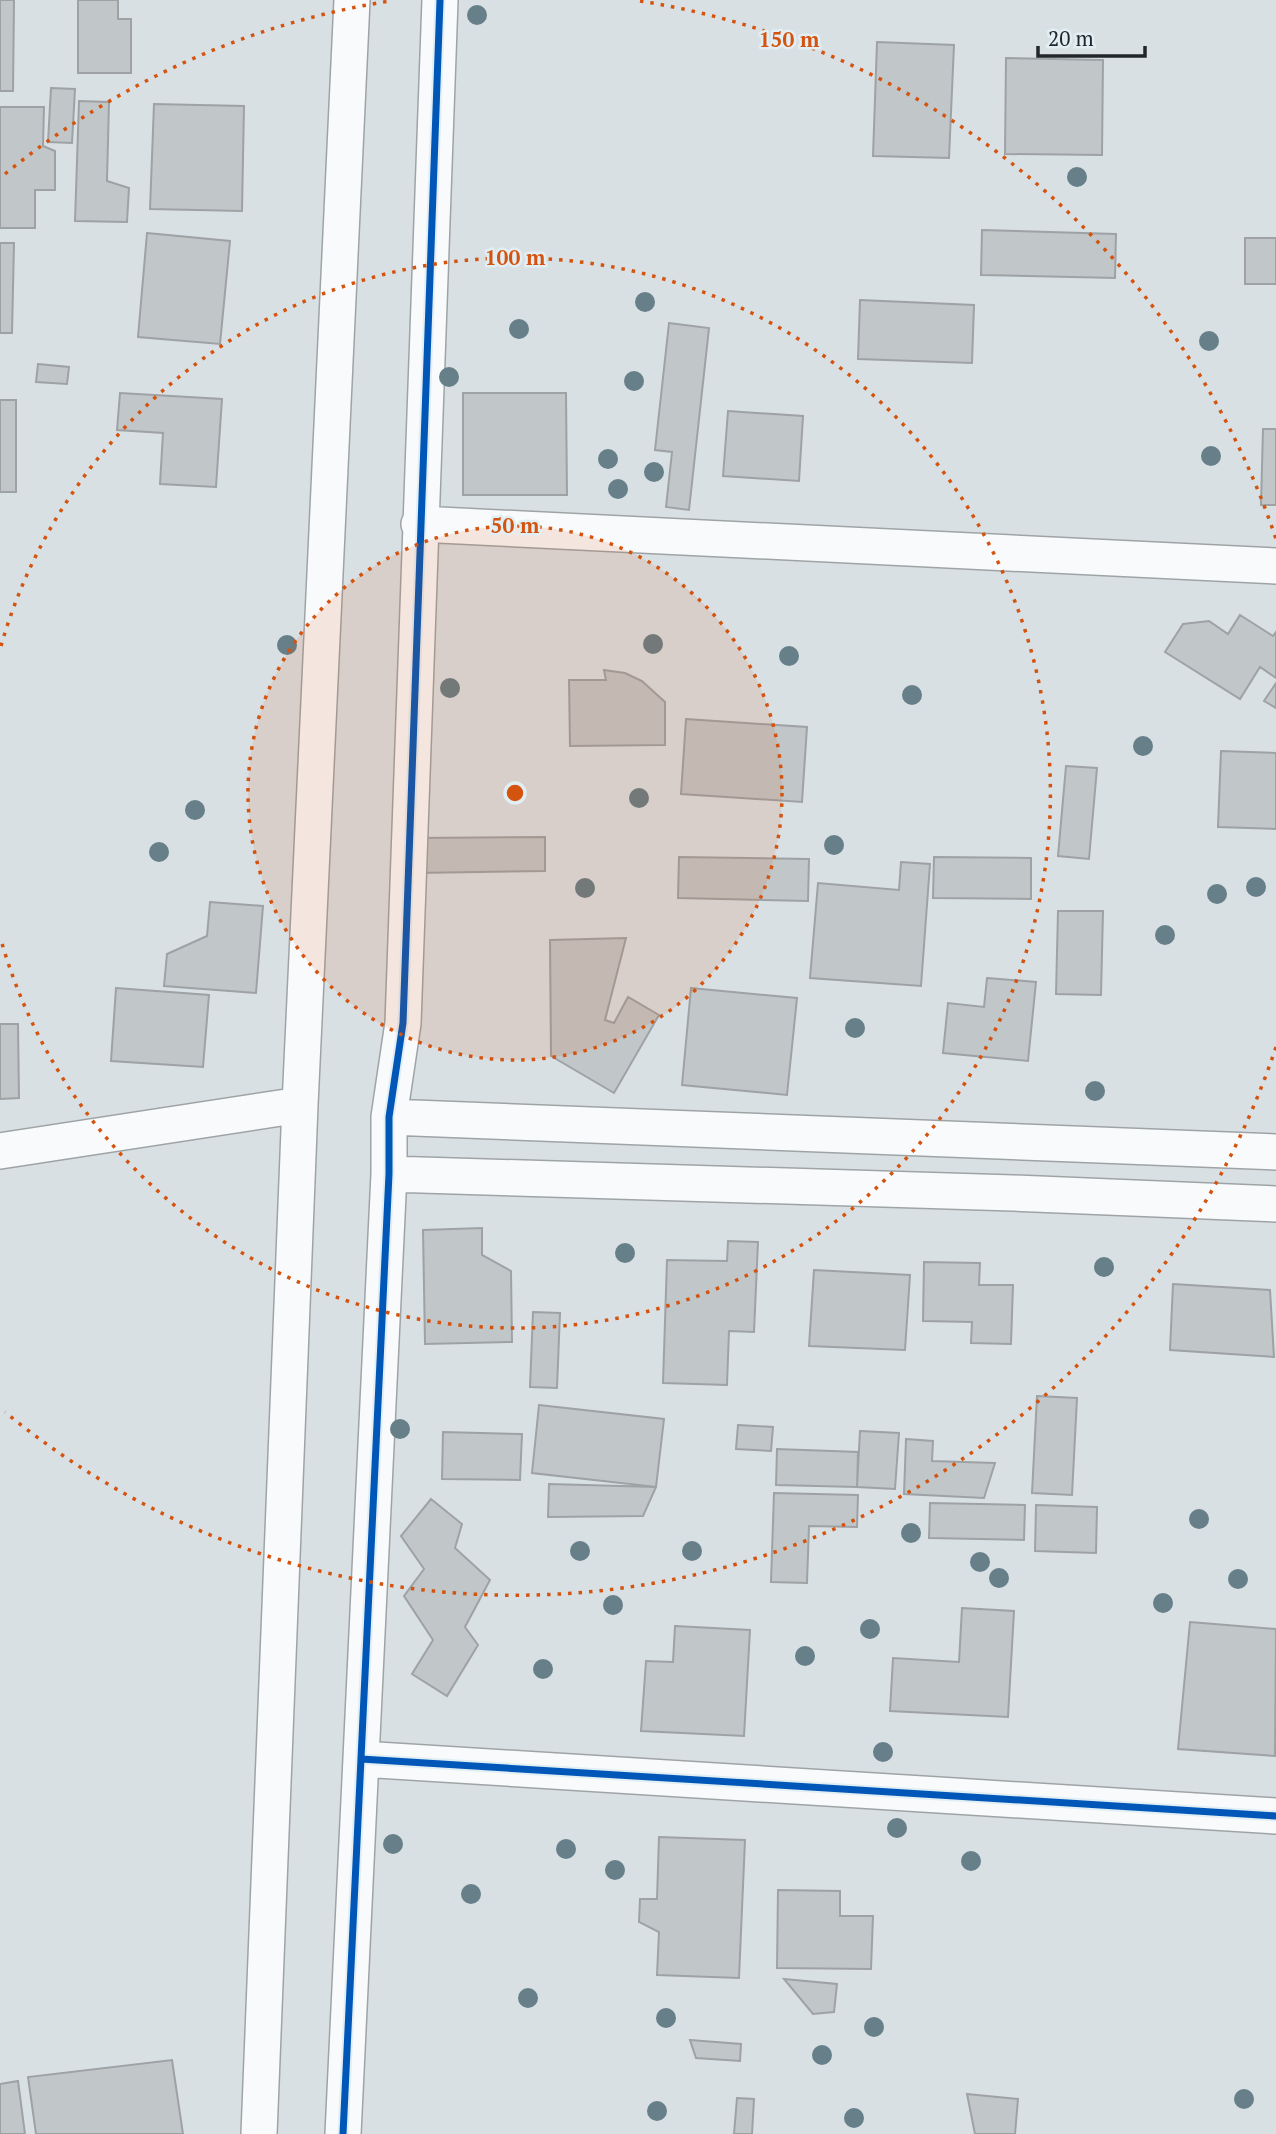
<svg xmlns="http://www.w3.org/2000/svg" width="1276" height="2134" viewBox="0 0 1276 2134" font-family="'PT Serif',serif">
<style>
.building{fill:#c1c6c9;stroke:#9ea2a5;stroke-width:2}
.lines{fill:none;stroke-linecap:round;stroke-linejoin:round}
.minor-casing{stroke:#9ea4a6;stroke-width:38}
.minor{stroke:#f9fafb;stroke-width:35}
.cycleway-casing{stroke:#e1eff5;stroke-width:11}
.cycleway{stroke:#0057b8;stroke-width:7}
.tree{fill:#667f88}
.ring{fill:none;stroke:#d4540f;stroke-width:3.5;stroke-dasharray:3.5 7}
.centre{fill:#d4540f;stroke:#e1eff5;stroke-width:3.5}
.ring-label{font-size:21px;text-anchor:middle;font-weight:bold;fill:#d4540f;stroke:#e1eff5;stroke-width:5;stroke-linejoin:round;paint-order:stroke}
</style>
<rect width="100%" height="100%" fill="#d9e0e4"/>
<path class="building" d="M0,0H14L13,91H0Z
M78,0H118V19H131V73H78Z
M877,42L954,45L949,158L873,156Z
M1006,58L1103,60L1102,155L1005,154Z
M51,88L75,89L72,143L48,142Z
M79,101L109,102L107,181L129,188L127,222L75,221Z
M154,104L244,106L242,211L150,209Z
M0,107H44L43,146L55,151V190H35V228H0Z
M982,230L1116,234L1115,278L981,275Z
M147,233L230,241L220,344L138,337Z
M1245,238H1276V284H1245Z
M0,243H14L12,333H0Z
M860,300L974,305L972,363L858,359Z
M669,323L709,328L689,510L666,507L672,452L655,450Z
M38,364L69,367L67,384L36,382Z
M120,393L222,399L216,487L160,484L163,433L117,430Z
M463,393H566L567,495H463Z
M0,400H16V492H0Z
M728,411L803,416L799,481L723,476Z
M1263,429H1276V505H1261Z
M1240,615L1273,636L1276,632V678L1260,667L1240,699L1165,652L1183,624L1209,621L1228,634Z
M604,670L625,673L642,681L665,702V745L570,746L569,680H606Z
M1276,683V708L1264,701Z
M686,719L807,727L802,802L681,794Z
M1221,751L1276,753V829L1218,827Z
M1066,766L1097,768L1089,859L1058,856Z
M545,837V871L416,873V838Z
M679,857L809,859L808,901L678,898Z
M934,857L1031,858V899L933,898Z
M901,862L930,864L921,986L810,978L818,883L899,890Z
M210,902L263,906L256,993L164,986L167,954L207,936Z
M1058,911H1103L1101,995L1056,994Z
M626,938L605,1020L614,1023L628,997L659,1015L614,1093L551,1056L550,940Z
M987,978L1036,982L1028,1061L943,1053L948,1003L984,1007Z
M116,988L209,995L203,1067L111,1061Z
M691,988L797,998L787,1095L682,1085Z
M0,1024H18L19,1098L0,1099Z
M482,1228V1255L511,1271L512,1342L425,1344L423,1230Z
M728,1241L758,1242L754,1332L729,1331L727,1385L663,1383L667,1260L727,1261Z
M924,1262L980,1263L979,1285H1013L1011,1344L971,1343L972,1322L923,1321Z
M814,1270L910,1275L905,1350L809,1346Z
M1173,1284L1270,1290L1274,1357L1170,1350Z
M533,1312L560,1313L557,1388L530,1387Z
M1037,1396L1077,1398L1072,1495L1032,1493Z
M539,1405L664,1419L656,1487L532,1473Z
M738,1425L773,1427L771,1451L736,1449Z
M860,1431L899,1433L895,1489L857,1487Z
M443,1432L522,1434L520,1480L442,1479Z
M906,1439L933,1441L932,1461L995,1463L984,1498L904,1494Z
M777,1449L858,1452L857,1487L776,1485Z
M549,1484L656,1487L643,1516L548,1517Z
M774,1493L858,1495L857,1527L809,1526L807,1583L771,1582Z
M431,1499L462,1524L455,1548L490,1580L465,1627L478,1645L447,1696L412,1674L433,1640L404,1596L424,1569L401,1536Z
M930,1503L1025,1505L1024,1540L929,1538Z
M1036,1505L1097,1507L1096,1553L1035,1551Z
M962,1608L1014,1611L1008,1717L890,1711L893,1658L959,1662Z
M1190,1622L1276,1629L1275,1756L1178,1749Z
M675,1626L750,1630L744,1736L641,1731L646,1661L673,1662Z
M659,1837L745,1840L739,1978L657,1975L659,1932L639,1922L640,1899H657Z
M778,1890L840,1891V1916H873L871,1969L777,1968Z
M784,1979L837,1984L834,2012L813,2014Z
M690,2040L741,2044L740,2061L696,2058Z
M172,2060L183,2134H36L28,2077Z
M18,2081L25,2134H0V2084Z
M967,2094L1018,2099L1015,2134H975Z
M737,2098L754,2099L752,2134H734Z"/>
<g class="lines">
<g class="minor-casing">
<path id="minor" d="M419,524L1276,566
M389,1117L1276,1152
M0,1151L300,1105
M389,1174L1013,1193L1276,1204
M361,1759L1276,1816
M259,2134L300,1105L352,0
M343,2134L389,1174V1117L403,1023L440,0"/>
</g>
<use href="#minor" class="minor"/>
<g class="cycleway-casing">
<path id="cycleway" d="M361,1759L1276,1816
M343,2134L389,1174V1117L403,1023L440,0"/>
</g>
<use href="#cycleway" class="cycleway"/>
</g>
<g class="tree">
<circle cx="477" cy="15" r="10"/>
<circle cx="1077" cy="177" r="10"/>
<circle cx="645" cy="302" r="10"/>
<circle cx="519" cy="329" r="10"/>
<circle cx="1209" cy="341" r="10"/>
<circle cx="449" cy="377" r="10"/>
<circle cx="634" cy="381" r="10"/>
<circle cx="1211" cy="456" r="10"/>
<circle cx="608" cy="459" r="10"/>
<circle cx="654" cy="472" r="10"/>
<circle cx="618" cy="489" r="10"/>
<circle cx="653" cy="644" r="10"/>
<circle cx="287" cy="645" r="10"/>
<circle cx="789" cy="656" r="10"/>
<circle cx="450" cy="688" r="10"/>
<circle cx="912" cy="695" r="10"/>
<circle cx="1143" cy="746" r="10"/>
<circle cx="639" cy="798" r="10"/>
<circle cx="195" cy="810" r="10"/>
<circle cx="834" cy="845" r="10"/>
<circle cx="159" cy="852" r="10"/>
<circle cx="1256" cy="887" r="10"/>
<circle cx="585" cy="888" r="10"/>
<circle cx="1217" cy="894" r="10"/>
<circle cx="1165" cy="935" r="10"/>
<circle cx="855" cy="1028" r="10"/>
<circle cx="1095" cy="1091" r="10"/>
<circle cx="625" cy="1253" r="10"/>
<circle cx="1104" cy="1267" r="10"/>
<circle cx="400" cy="1429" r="10"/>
<circle cx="1199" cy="1519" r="10"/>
<circle cx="911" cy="1533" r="10"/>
<circle cx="580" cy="1551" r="10"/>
<circle cx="692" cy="1551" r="10"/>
<circle cx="980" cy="1562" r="10"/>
<circle cx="999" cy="1578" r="10"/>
<circle cx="1238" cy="1579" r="10"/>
<circle cx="1163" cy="1603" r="10"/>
<circle cx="613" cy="1605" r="10"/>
<circle cx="870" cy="1629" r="10"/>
<circle cx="805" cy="1656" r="10"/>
<circle cx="543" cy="1669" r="10"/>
<circle cx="883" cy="1752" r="10"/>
<circle cx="897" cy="1828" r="10"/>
<circle cx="393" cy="1844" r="10"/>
<circle cx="566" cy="1849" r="10"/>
<circle cx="971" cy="1861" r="10"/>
<circle cx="615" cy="1870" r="10"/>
<circle cx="471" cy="1894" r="10"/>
<circle cx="528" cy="1998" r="10"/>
<circle cx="666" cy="2018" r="10"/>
<circle cx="874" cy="2027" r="10"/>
<circle cx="822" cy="2055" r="10"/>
<circle cx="1244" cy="2099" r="10"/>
<circle cx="657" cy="2111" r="10"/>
<circle cx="854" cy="2118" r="10"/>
</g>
<circle cx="515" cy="793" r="267" fill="#d4540f" fill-opacity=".12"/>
<g class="ring">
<circle cx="515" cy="793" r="267"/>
<path d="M1 646A535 535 0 1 1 1 940"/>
<path d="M1276 1047A802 802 0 0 1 5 1412M5 174A802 802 0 0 1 390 1M640 1A802 802 0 0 1 1276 539"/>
</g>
<circle cx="515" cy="793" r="10" class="centre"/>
<g class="ring-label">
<text x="789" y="47">150 m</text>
<text x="515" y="265">100 m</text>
<text x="515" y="533">50 m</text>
</g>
<path d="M1038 46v10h107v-10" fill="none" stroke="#212628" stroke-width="3.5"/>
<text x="1048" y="46" font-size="21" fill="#212628" stroke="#e1eff5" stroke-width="5" paint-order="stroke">20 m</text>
</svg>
